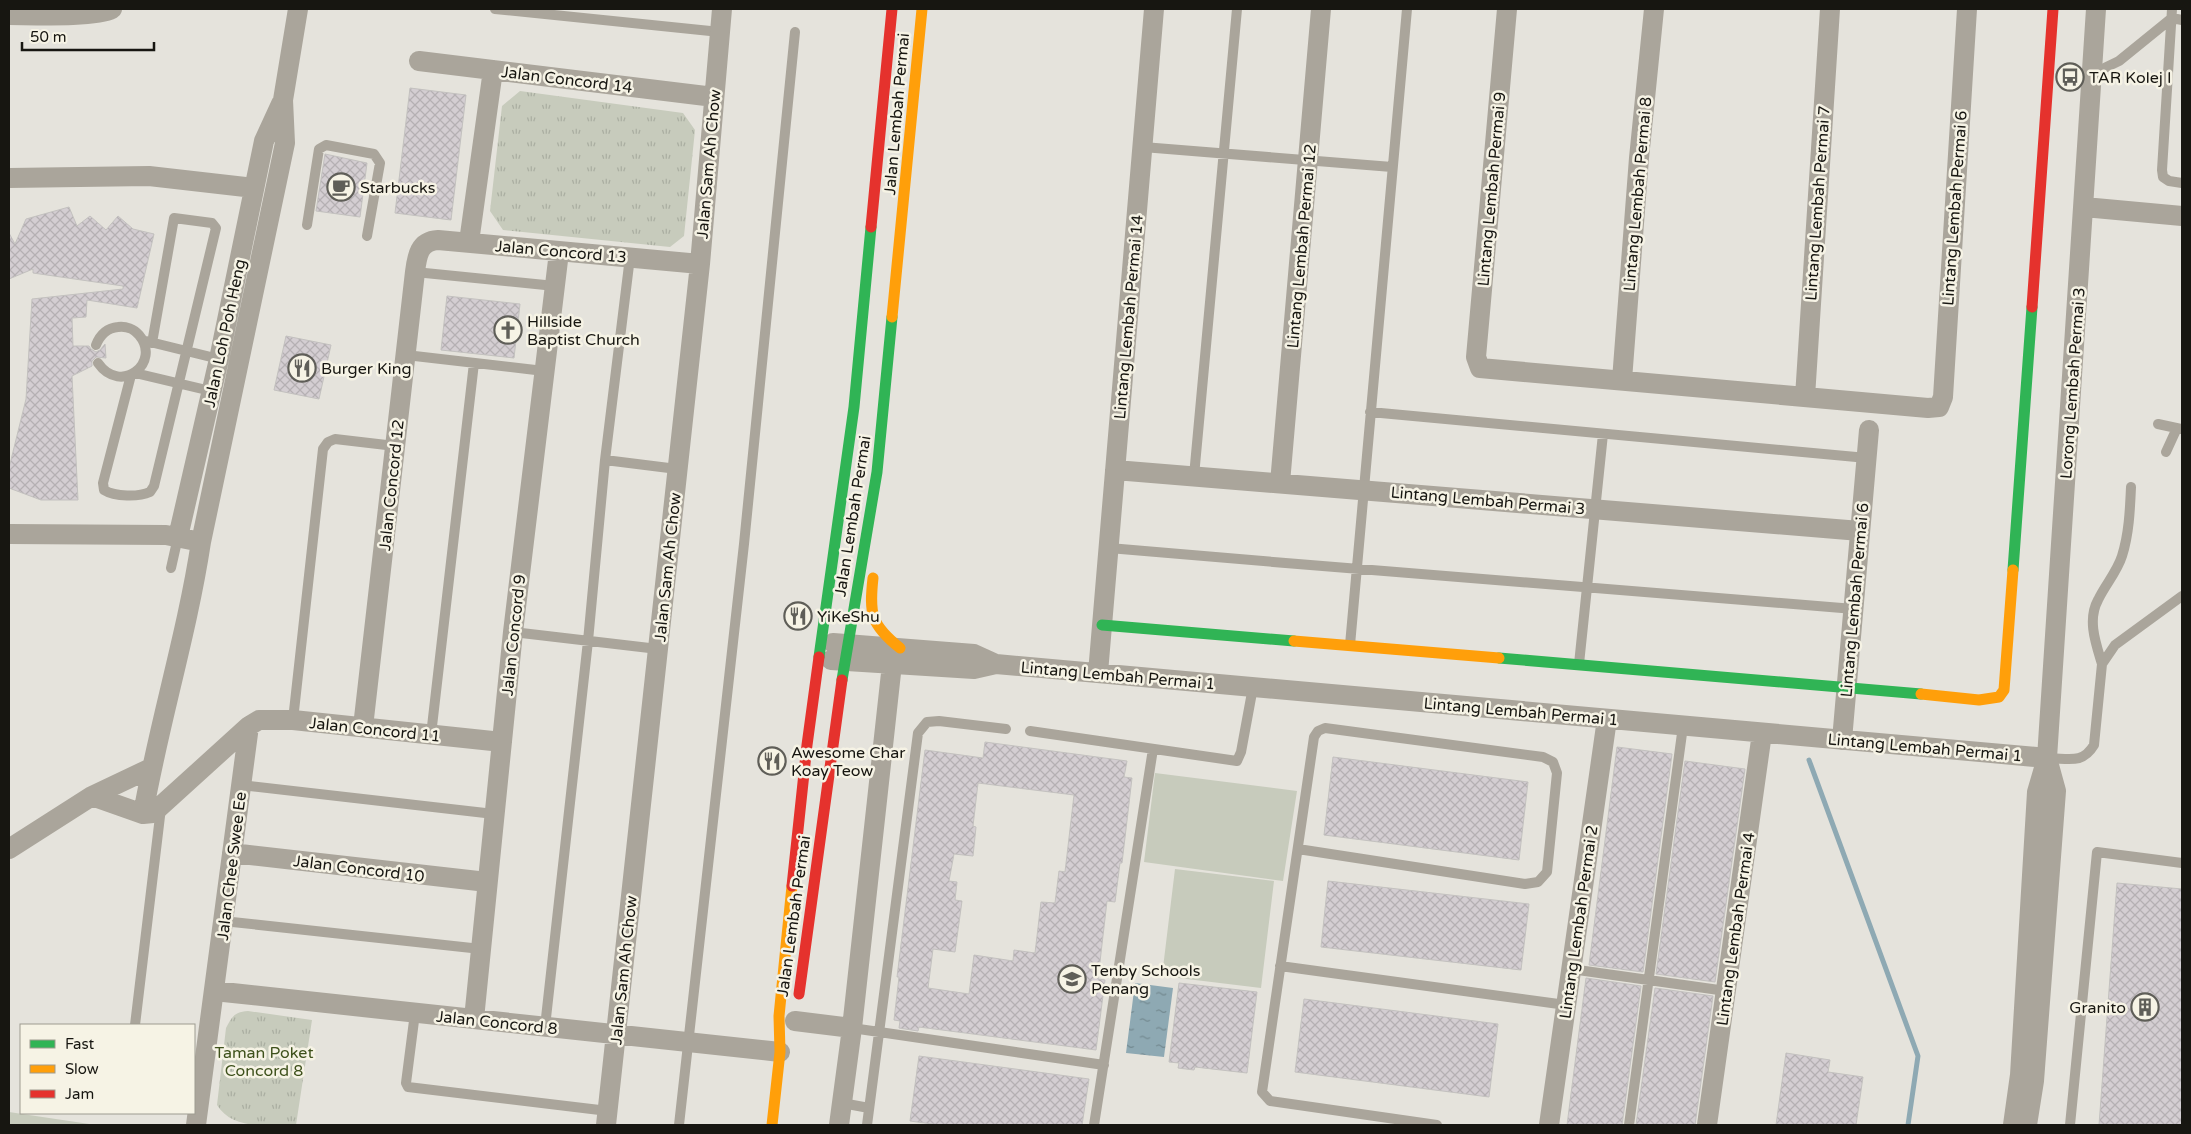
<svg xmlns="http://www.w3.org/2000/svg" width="2191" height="1134" viewBox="0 0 2191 1134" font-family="'Varela Round',sans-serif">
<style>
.grass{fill:#c7cbbc}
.park{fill:url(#park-tufts)}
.water{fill:url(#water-ripples)}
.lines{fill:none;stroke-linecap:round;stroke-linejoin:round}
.stream{stroke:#8ea9b3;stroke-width:5}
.building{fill:url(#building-cross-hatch);stroke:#c3c1bf;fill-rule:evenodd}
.lane{stroke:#aaa59b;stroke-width:10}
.street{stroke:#aaa59b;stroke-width:20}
.fast{stroke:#30b455;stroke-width:11}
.slow{stroke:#ff9f0a;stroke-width:11}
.jam{stroke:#e5322d;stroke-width:11}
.labels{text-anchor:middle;stroke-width:5;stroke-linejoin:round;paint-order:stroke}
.poi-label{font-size:16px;fill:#171611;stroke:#f6f3e5;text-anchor:start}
.street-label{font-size:16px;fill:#171611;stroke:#f6f3e5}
.park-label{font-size:16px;fill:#3e511c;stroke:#f6f3e5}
</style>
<defs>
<pattern id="park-tufts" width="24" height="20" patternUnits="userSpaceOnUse" patternTransform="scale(1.25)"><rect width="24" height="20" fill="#c7cbbc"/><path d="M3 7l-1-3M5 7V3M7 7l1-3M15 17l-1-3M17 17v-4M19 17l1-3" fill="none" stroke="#aaaea1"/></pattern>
<pattern id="water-ripples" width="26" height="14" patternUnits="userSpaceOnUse" patternTransform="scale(1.25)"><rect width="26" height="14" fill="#8ea9b3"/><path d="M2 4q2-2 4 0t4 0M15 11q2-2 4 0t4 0" fill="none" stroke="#738990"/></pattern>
<pattern id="building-cross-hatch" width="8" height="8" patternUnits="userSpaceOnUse" patternTransform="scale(1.25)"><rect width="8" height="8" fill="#d4ced2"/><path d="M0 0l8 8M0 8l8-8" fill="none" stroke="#b5b0b3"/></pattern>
</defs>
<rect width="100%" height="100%" fill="#e5e3dc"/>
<path class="grass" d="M1155,773L1297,791L1283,881L1144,862Z
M1175,869L1274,881L1261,988L1162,976Z
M9,1112L96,1125H9Z"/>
<path class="park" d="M520,91L683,113L695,130L684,236L670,247L503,230L490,211L502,106Z
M248,1011L312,1020L296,1125C270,1125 233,1131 217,1105L226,1028C232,1016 235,1012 248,1011Z"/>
<path class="water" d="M1135,983L1173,988L1164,1057L1126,1053Z"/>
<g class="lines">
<path class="stream" d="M1809,760L1918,1056L1908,1125"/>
</g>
<path class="building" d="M410,88L466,95L451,220L395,213Z
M325,154L367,163L360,217L316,211Z
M69,207L77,226L90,216L106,230L118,216L133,229L154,234L137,308L87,300L86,317L72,318L73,346H89L91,349L96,352L100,350L105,344L106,358L96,357L92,361V366L72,376L78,500H41L9,488V468L26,399L32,299L123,289V286L33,273V269L9,279V233L15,244L26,219Z
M447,296L520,304L514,358L441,350Z
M286,336L331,345L319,399L274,390Z
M985,742L1127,761L1124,777L1132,778L1122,863H1120L1115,902L1107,901L1098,979L1105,980L1096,1050L919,1027L918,1031L899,1028L900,1021L894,1020L899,977H897L925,750L983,758ZM978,783L1074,795L1065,872L1059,871L1055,903L1041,902L1035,953L1014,950L1013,961L974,955L969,994L928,988L933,949L955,952L962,901L955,900L957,882L949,881L954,854L973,856L976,827L973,826Z
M1617,747L1672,754L1643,972L1589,965Z
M1333,757L1528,782L1519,860L1324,835Z
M1685,761L1745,769L1715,982L1656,974Z
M1328,881L1529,904L1521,970L1321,947Z
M2117,883L2182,889V1125H2099Z
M1586,978L1641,986L1622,1125H1567Z
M1179,983L1257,992L1247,1073L1195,1067L1194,1070L1178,1068L1179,1063L1169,1062Z
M1655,988L1713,996L1695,1125H1636Z
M1304,999L1498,1024L1489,1097L1295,1072Z
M1786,1053L1830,1060L1828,1072L1863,1077L1856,1125H1776Z
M919,1056L1089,1079L1082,1125H939L910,1121Z"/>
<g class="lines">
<path class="lane" d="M495,9L720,32
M2172,9L2162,170L2163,177L2169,181L2182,183
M2092,74L2119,61L2172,18L2182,20
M1143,147L1392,167
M307,225L319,149L326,145L374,154L380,163L367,236
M415,272L555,286
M146,341L219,359
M96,345C100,335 107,328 118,327C126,326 134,329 139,335C162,362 121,396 98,363
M406,355L544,371
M135,373L215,392
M131,375L103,483L104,490C115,497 139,497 150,492L154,486L216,228L212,223L174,218L152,343
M1370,412L1867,458
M2158,424L2181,429
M2166,452L2177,428
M605,460L677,469
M1194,476L1237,9
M1109,548C1357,570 1605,587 1854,609
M171,568L178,537
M513,632L658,649
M1350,645L1407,9
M1579,664L1603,434
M2102,664C2096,644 2087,620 2098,600C2105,585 2117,572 2122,556C2129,534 2130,510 2131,487
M293,720L323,449L328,442L335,439L395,446
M1030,731L1237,761L1241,752L1253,687
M431,735L474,363
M2047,758C2068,758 2082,765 2094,745L2102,664L2115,645L2182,596
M241,785L494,814
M1298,849L1525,884L1538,882L1547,872L1557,773L1553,762L1543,757L1325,728L1318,731L1314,737L1262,1092L1270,1101L1437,1125
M223,921L481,949
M1280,966L1566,1005
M1571,969L1726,991
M415,1013L406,1083L408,1087L608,1111
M135,1025L161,808
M545,1027L588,641L605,460L630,257
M852,1028L1104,1065
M842,1103L869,1108
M679,1125L744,544L795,32
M867,1125L918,733L927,722L939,721L1006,729
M1094,1125L1153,749
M1629,1125L1683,726
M2070,1125L2097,852L2182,863"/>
<path class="street" d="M1507,9L1476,357L1480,368L1928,408L1939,407L1943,397L1967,9
M9,15C31,15 95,18 112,9
M419,61L714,97
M9,178L149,176L254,188
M2084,207L2182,216
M469,242L493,70
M1622,380L1639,158L1654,9
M1805,397L1830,9
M1115,470L1860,531
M1280,483L1321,9
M9,534L166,535L191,540
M178,537L219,359L264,141L281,104
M833,643L974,654L996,664L2047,758
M831,660L974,669L996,664
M1098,673L1154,9
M249,726L259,720H293L502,742
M363,727L415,272C417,256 419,241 438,240L700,264
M1842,740L1869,430
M92,796L143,814L153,813L249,726L196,1125
M143,814C159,723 187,634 201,542L285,143L283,100L298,9
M9,849L92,796L151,768
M232,853L487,882
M214,991L780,1052
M474,1019L513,632L559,252
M795,1021L852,1028
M606,1125L700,264L722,9
M839,1125L852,1028L892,664
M1549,1125L1607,719
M1707,1125L1762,733
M2013,1125L2020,1075L2037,792L2047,758L2096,9
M2027,1125L2034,1081L2056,791L2047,758"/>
<path class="fast" d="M2013,570L2032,307
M1102,625L1294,641
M819,657L854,407L871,227
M1499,658L1921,694
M842,680L877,472L892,317"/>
<path class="slow" d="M892,317L922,9
M873,578C869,614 871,625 900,648
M1294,641L1499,658
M1921,694L1979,700L1999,697L2004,690L2013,570
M772,1125L780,1052L779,1016L792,886"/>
<path class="jam" d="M871,227L892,9
M2032,307L2053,9
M792,886L807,745L819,657
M799,994L842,680"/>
</g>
<defs>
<g id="bus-ring" transform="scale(1.4375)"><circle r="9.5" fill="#f6f3e5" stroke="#5f5e58" stroke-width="1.5"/><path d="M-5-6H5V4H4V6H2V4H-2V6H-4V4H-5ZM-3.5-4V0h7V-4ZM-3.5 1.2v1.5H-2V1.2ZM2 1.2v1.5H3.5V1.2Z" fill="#5f5e58"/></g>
<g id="cafe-ring" transform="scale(1.4375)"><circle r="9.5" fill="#f6f3e5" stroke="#5f5e58" stroke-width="1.5"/><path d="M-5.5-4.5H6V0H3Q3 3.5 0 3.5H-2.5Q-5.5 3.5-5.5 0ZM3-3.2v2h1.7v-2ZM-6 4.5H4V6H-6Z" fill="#5f5e58"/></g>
<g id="church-ring" transform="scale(1.4375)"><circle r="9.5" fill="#f6f3e5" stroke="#5f5e58" stroke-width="1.5"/><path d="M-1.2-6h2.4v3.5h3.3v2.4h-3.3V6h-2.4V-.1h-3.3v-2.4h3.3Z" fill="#5f5e58"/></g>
<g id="restaurant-ring" transform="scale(1.4375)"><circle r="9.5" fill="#f6f3e5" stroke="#5f5e58" stroke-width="1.5"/><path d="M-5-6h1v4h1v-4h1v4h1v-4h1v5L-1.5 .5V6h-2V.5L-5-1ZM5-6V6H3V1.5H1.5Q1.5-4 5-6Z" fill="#5f5e58"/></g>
<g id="school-ring" transform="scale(1.4375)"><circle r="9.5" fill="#f6f3e5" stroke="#5f5e58" stroke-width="1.5"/><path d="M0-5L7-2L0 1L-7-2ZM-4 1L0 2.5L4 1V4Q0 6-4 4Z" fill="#5f5e58"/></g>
<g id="building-ring" transform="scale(1.4375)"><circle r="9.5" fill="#f6f3e5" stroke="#5f5e58" stroke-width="1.5"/><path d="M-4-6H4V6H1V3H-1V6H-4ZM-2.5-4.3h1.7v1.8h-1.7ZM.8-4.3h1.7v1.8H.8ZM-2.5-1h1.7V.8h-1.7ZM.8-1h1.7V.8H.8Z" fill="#5f5e58"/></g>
</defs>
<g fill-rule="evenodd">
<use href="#bus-ring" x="2070" y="77"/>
<use href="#cafe-ring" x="341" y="187"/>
<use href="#church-ring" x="508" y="330"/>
<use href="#restaurant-ring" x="302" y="368"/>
<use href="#restaurant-ring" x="798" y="616"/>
<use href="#restaurant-ring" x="772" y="761"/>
<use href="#school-ring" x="1072" y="979"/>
<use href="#building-ring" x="2145" y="1007"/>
</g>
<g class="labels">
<g class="poi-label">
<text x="2089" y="83">TAR Kolej I</text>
<text x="360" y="193">Starbucks</text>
<text x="527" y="327">Hillside<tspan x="527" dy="18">Baptist Church</tspan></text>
<text x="321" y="374">Burger King</text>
<text x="817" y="622">YiKeShu</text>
<text x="791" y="758">Awesome Char<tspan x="791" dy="18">Koay Teow</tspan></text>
<text x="1091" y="976">Tenby Schools<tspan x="1091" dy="18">Penang</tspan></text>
<text x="2126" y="1013" text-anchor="end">Granito</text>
</g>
<g class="street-label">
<text transform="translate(567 79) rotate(7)" y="6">Jalan Concord 14</text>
<text transform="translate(896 114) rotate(-85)" y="6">Jalan Lembah Permai</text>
<text transform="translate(708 164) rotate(-85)" y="6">Jalan Sam Ah Chow</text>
<text transform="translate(1491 189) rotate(-85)" y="6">Lintang Lembah Permai 9</text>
<text transform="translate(1637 194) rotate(-85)" y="6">Lintang Lembah Permai 8</text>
<text transform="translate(1817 203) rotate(-86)" y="6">Lintang Lembah Permai 7</text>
<text transform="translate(1954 208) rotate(-86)" y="6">Lintang Lembah Permai 6</text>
<text transform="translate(1301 246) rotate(-85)" y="6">Lintang Lembah Permai 12</text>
<text transform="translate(561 251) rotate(5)" y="6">Jalan Concord 13</text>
<text transform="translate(1128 317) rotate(-85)" y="6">Lintang Lembah Permai 14</text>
<text transform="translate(224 333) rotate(-78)" y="6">Jalan Loh Poh Heng</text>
<text transform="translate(2072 383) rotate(-86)" y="6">Lorong Lembah Permai 3</text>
<text transform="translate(391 485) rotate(-84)" y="6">Jalan Concord 12</text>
<text transform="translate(1488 500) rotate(5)" y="6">Lintang Lembah Permai 3</text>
<text transform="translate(852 516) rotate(-81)" y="6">Jalan Lembah Permai</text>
<text transform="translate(667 567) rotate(-84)" y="6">Jalan Sam Ah Chow</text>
<text transform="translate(1854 600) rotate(-85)" y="6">Lintang Lembah Permai 6</text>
<text transform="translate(513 635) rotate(-84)" y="6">Jalan Concord 9</text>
<text transform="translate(1118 675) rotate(5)" y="6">Lintang Lembah Permai 1</text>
<text transform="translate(1521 711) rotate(5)" y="6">Lintang Lembah Permai 1</text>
<text transform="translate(375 729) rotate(6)" y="6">Jalan Concord 11</text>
<text transform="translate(1925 747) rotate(5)" y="6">Lintang Lembah Permai 1</text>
<text transform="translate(231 866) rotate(-83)" y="6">Jalan Chee Swee Ee</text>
<text transform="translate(359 868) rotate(7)" y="6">Jalan Concord 10</text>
<text transform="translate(793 916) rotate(-82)" y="6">Jalan Lembah Permai</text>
<text transform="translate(1578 922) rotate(-82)" y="6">Lintang Lembah Permai 2</text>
<text transform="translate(1735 929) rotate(-82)" y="6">Lintang Lembah Permai 4</text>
<text transform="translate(623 970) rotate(-84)" y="6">Jalan Sam Ah Chow</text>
<text transform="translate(497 1022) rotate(6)" y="6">Jalan Concord 8</text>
</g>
<g class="park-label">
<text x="264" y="1058">Taman Poket<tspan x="264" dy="18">Concord 8</tspan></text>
</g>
</g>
<rect width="2191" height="1134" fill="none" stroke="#171611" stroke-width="20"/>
<rect x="20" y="1024" width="175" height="90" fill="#f6f3e5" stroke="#9d9b90"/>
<rect x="30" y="1040" width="25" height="8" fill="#30b455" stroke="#9d9b90"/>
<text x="65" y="1049" font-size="15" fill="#171611">Fast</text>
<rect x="30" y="1065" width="25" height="8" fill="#ff9f0a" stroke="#9d9b90"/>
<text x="65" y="1074" font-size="15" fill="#171611">Slow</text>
<rect x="30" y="1090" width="25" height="8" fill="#e5322d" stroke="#9d9b90"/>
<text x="65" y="1099" font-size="15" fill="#171611">Jam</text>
<path d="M22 42v8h132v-8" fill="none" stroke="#171611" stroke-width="2.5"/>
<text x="30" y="42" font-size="15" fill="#171611" stroke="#f6f3e5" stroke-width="4" paint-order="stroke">50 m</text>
</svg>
